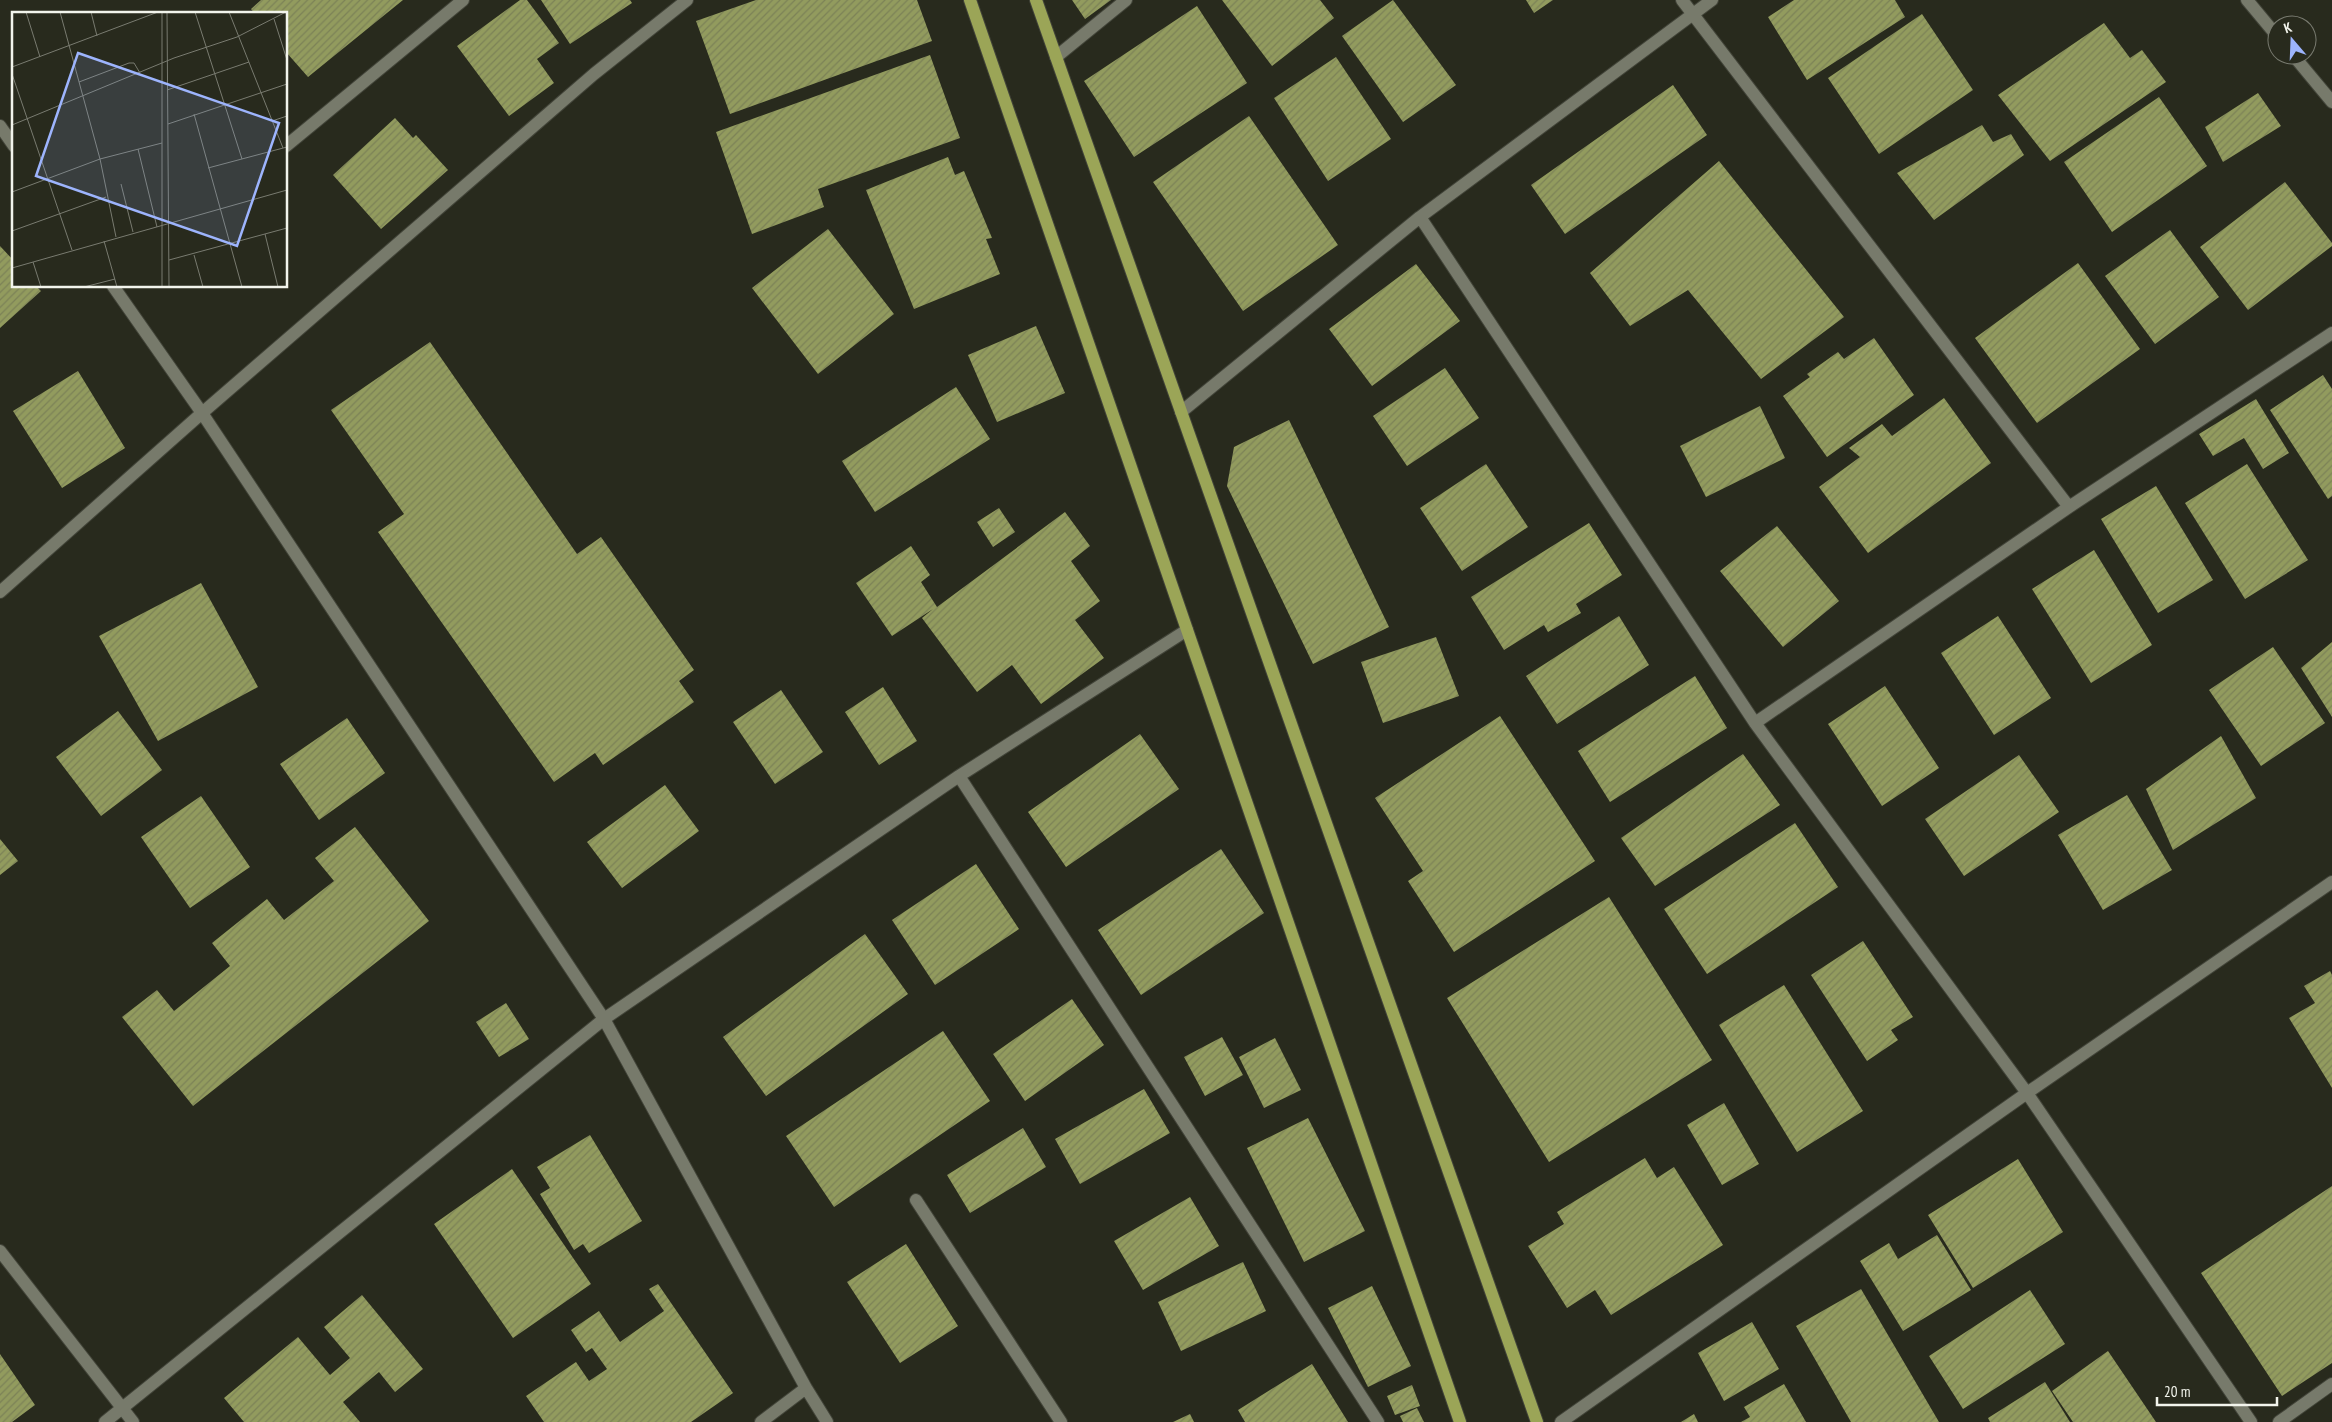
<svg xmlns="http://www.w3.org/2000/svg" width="2332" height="1422" viewBox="0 0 2332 1422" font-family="'PT Sans Narrow',sans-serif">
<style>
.building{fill:url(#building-hatch)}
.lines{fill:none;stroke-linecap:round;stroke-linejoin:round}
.minor-casing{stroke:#424439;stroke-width:14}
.major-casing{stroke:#424439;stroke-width:14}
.minor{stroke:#777a6b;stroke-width:12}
.major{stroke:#9ba557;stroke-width:12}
.inset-road{fill:none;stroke:#797b70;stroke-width:1}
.view{fill:#9db4fd;fill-opacity:0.15;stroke:#9db4fd;stroke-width:2.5}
.inset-edge{fill:none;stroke:#f2f4ec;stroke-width:2.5}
</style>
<defs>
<pattern id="building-hatch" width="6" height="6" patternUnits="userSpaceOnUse" patternTransform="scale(1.25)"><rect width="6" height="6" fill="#929b5e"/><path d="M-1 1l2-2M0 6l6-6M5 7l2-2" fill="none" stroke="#7c8257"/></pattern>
</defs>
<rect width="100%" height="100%" fill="#282a1d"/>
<path class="building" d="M261,0H403L308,77L286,52V14H255L251,9Z
M520,0H527L559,43L537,59L554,83L509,116L457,46Z
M541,0H630L632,3L570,44Z
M756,0H917L932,41L730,114L696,21Z
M1072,0H1111L1085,19Z
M1222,0H1320L1334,18L1272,66Z
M1393,0L1456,85L1403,122L1342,36Z
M1526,0H1553L1534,13Z
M1794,0H1895L1905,17L1807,80L1768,17Z
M1197,6L1247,83L1134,157L1084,81Z
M1922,14L1973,90L1879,154L1828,78Z
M2104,23L2130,58L2142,50L2166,82L2050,161L1998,95Z
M930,55L960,138L818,189L824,207L752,234L716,132Z
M1336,57L1391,139L1328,181L1274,98Z
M1673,85L1707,135L1565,234L1531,185Z
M2258,93L2281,126L2223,162L2205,127Z
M2159,97L2207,166L2112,232L2064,162Z
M1249,116L1338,245L1243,311L1153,182Z
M395,118L413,138L416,135L448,170L381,229L333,175Z
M1982,125L1993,142L2011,134L2024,155L1934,220L1897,173Z
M948,157L955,175L964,171L992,238L986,239L1000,274L914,309L866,190Z
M1719,161L1844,317L1761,379L1688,290L1630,326L1590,273Z
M2285,182L2332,243V246L2248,310L2200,247Z
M828,229L894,314L818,374L752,288Z
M2170,230L2219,297L2155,344L2105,276Z
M0,246L14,261V286H36L41,291L0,328Z
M2078,263L2140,349L2037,423L1975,338Z
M1416,264L1460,321L1372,386L1329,329Z
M1036,326L1065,393L997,422L968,355Z
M1874,338L1914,395L1827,457L1783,396L1810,377L1807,374L1838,352L1844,359Z
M430,342L577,554L601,537L694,670L679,681L694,702L603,765L595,753L554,782L378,532L404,514L331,410Z
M1445,368L1479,418L1407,466L1373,416Z
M78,371L125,448L62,488L13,411Z
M2323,375L2332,389V496L2328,499L2270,410Z
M956,387L990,439L875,512L842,461Z
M1944,398L1991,463L1868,553L1819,487L1860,457L1849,448L1882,424L1892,436Z
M2256,399L2289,453L2263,469L2244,438L2213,456L2199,434Z
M1760,406L1785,458L1706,497L1680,446Z
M1289,420L1389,627L1313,664L1227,486L1234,447Z
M1486,464L1528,527L1462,571L1420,508Z
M2247,464L2308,560L2245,599L2185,503Z
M2156,486L2213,580L2158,613L2101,519Z
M999,508L1015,532L993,547L977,522Z
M1065,512L1090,546L1071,561L1100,601L1075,620L1104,658L1041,704L1012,665L977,692L922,618L933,609L892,636L856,583L911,546L930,575L921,582L937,607Z
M1589,523L1622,575L1576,604L1581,613L1548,632L1544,625L1504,650L1471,597Z
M1777,526L1839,601L1783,647L1720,571Z
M2094,550L2152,645L2091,683L2032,589Z
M201,583L258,687L158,741L99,636Z
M1619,616L1649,665L1557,724L1526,676Z
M1998,616L2051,698L1994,735L1941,653Z
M1436,637L1459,696L1383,723L1361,662Z
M2332,642V717L2301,668Z
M2273,647L2325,723L2261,766L2209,690Z
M1695,676L1727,728L1610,802L1578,751Z
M1885,686L1939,768L1882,806L1828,724Z
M883,687L917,741L879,765L845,712Z
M781,690L823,752L775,784L733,722Z
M118,711L162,770L101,816L56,757Z
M1500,716L1595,861L1454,952L1408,881L1423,871L1375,798Z
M347,718L385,773L319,820L280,764Z
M1140,734L1179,789L1066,867L1028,812Z
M2221,736L2256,798L2173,850L2146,789Z
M1743,754L1780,805L1655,886L1621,838Z
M2019,755L2059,812L1964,876L1925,819Z
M665,785L699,831L622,888L587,842Z
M2127,795L2172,870L2103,910L2058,835Z
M201,796L250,867L190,908L141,837Z
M1795,823L1838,887L1707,974L1664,909Z
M355,827L429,921L193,1106L122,1017L157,990L174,1011L230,966L212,943L267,899L284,920L334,881L315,858Z
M0,839L18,861L0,875Z
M1221,849L1264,913L1141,995L1098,930Z
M976,864L1019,929L935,985L892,920Z
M1609,897L1712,1060L1549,1162L1447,998Z
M865,934L908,994L766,1096L723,1037Z
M1863,941L1913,1017L1891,1030L1898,1040L1867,1061L1811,975Z
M2330,971L2332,975V1088L2289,1018L2315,1003L2304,986Z
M1784,985L1863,1111L1797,1152L1719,1025Z
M1072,999L1104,1045L1025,1101L993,1054Z
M506,1003L529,1039L499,1057L476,1022Z
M943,1031L990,1101L834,1207L786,1136Z
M1222,1037L1243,1075L1205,1096L1184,1057Z
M1275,1038L1301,1090L1264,1108L1239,1057Z
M1144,1089L1170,1133L1080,1184L1055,1139Z
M1724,1103L1759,1164L1722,1185L1687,1125Z
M1308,1118L1365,1231L1304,1262L1247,1148Z
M1023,1128L1046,1167L970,1213L947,1175Z
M590,1135L642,1221L589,1253L583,1244L574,1250L540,1194L550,1188L537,1167Z
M1645,1158L1657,1178L1674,1167L1723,1245L1611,1315L1595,1290L1567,1308L1528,1246L1564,1224L1557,1212Z
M2018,1159L2063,1232L1973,1288L1928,1215Z
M512,1169L591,1284L513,1338L434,1224Z
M2332,1186V1363L2282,1396L2201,1273Z
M1190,1197L1219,1246L1143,1290L1114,1241Z
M1937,1235L1971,1290L1903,1331L1860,1261L1889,1243L1898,1259Z
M906,1244L958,1326L900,1363L847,1282Z
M1243,1262L1266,1311L1181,1351L1158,1302Z
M658,1284L733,1393L691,1422H544L526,1396L576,1362L589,1381L607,1369L592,1348L586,1352L571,1330L599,1311L620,1342L664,1311L649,1289Z
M1372,1286L1411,1366L1368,1387L1328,1308Z
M1861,1289L1939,1422H1851L1796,1326Z
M2030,1290L2065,1344L1963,1409L1929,1356Z
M362,1295L423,1369L395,1392L379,1372L343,1402L360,1422H244L224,1398L298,1337L330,1375L350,1358L324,1327Z
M1752,1322L1779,1369L1724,1401L1698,1353Z
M2108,1351L2156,1422H2073L2052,1391Z
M0,1354L35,1405L12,1422H0Z
M1312,1364L1348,1422H1245L1238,1410Z
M2045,1382L2070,1422H1990L1988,1418Z
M1784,1384L1806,1422H1741L1750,1417L1744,1407Z
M1412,1385L1420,1406L1395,1415L1387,1396Z
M1417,1408L1424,1422H1403L1400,1416Z
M1190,1414L1194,1422H1173Z
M1694,1414L1698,1422H1681Z"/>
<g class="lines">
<g class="minor-casing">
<path id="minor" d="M1682,0L2069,507
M2247,0L2277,36
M2293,55L2332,102
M1056,57L1126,0
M0,126L14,146
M286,146L463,0
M1420,217L1755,723L2027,1093L2251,1422
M113,286L202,413L604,1019L806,1388L827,1422
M1181,412L1420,217L1712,0
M0,592L202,413L594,74L687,0
M1755,723L2069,507L2332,333
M959,776L1378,1422
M916,1200L1061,1422
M0,1251L133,1422
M105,1422L604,1019L959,776L1187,630
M761,1422L806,1388
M1561,1422L2027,1093L2332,882
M2279,1422L2332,1384"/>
</g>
<g class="major-casing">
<path id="major" d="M970,0L1460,1422
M1036,0L1537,1422"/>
</g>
<use href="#minor" class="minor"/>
<use href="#major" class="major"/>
</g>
<g transform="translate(12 12)">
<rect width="275" height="275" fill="#282a1d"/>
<path class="inset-road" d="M14,0L28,45M48,0L88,147L104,225M79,0L85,24M150,0V275M155,0L157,275M183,0L230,147M217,0L271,136M262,7L275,48M0,55L146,0M0,62L60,238M67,70L117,51H122L128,61M155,78L237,50M182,102L230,275M260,109L275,104M156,112L275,72M0,113L162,46L225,25L274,0M126,137L145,215M196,156L275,135M109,172L121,220M0,180L88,147L150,131M0,219L94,185M253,222L266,275M92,229L105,275M182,243L191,275M157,248L275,216M21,250L29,275M0,256L275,178M72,275L103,267"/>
<path class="view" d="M66,41L267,111L225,234L24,164Z"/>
<rect width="275" height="275" class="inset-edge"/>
</g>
<g transform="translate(2292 40) rotate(341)"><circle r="24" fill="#282a1d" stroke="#797b70"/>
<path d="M0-4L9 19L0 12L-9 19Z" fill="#9db4fd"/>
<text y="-8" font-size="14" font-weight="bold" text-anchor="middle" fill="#f2f4ec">K</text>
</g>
<path d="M2157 1397v8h120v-8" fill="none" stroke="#f2f4ec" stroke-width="2.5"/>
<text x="2164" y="1397" font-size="15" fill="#f2f4ec" stroke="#282a1d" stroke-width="4" paint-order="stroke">20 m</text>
</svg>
